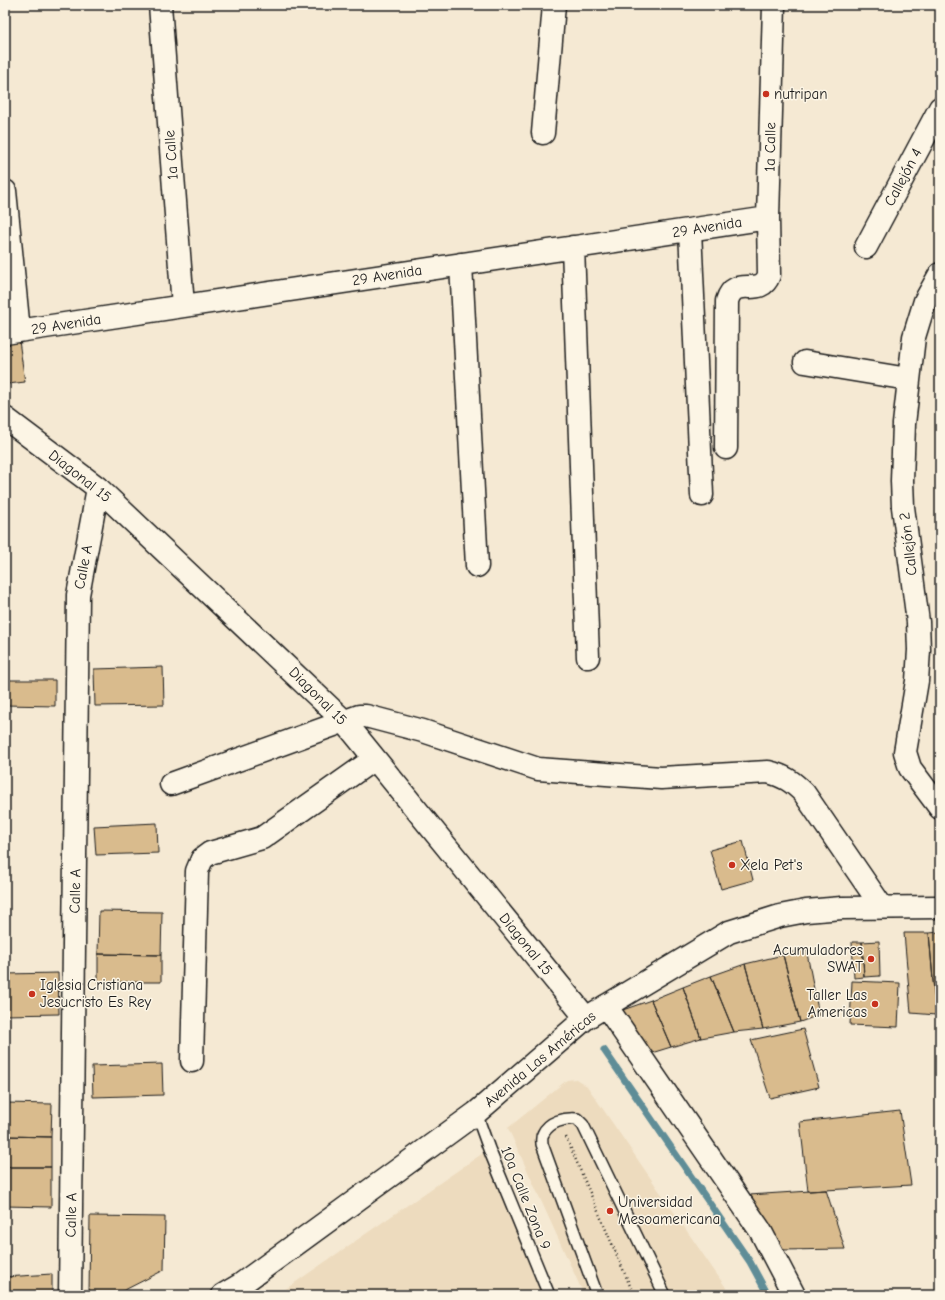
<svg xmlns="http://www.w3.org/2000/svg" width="945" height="1300" viewBox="0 0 945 1300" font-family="'Comic Neue',sans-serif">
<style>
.built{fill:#eddbbe}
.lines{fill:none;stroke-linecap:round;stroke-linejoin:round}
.stream{stroke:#5f8d97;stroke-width:7}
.building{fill:#d9bb8d;stroke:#1c1c1c}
.service-casing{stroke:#1c1c1c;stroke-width:14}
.minor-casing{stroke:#1c1c1c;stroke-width:25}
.secondary-casing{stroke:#1c1c1c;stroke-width:25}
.path{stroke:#1c1c1c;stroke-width:2.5;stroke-dasharray:1 3;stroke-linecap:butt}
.service{stroke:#fcf5e5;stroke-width:11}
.minor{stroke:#fcf5e5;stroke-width:22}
.secondary{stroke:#fcf5e5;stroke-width:22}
.poi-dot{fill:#c8321e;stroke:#fcf5e5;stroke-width:1.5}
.labels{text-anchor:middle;stroke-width:3;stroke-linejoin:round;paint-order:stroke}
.poi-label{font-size:15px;fill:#1c1c1c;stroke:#fcf5e5;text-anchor:start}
.street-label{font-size:15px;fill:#1c1c1c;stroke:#fcf5e5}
</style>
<rect width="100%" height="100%" fill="#f5e9d3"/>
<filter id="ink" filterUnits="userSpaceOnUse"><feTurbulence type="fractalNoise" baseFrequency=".025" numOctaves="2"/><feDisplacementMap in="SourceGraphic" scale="8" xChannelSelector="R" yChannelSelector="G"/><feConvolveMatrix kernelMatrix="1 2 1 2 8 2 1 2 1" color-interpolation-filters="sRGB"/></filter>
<g filter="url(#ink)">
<path class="built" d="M576,1079L587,1086L731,1295H584L508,1128L567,1080Z
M489,1149L547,1295H277Z"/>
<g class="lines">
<path class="stream" d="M604,1050L750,1262L768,1295"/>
</g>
<path class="building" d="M18,334L25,382L8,384L5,382V336Z
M163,667L164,705L95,706L94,669Z
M5,680H55V706L5,705Z
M157,823L158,853L96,855L94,826Z
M743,841L753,880L721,889L710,850Z
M99,911L162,912L161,955L98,954Z
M940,932V1015H936L929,933Z
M904,933H929L936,1015L911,1013Z
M879,941L880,976L864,977L862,942Z
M852,942H862L864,977L854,978Z
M806,948L819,1015L800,1022L783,955Z
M98,954L161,955V982H98Z
M783,955L800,1022L763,1029L745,964Z
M745,964L763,1029L734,1032L711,976Z
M58,973L59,1014L5,1015V974Z
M711,976L734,1032L701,1038L683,987Z
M852,981L900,983L898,1027L850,1025Z
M683,987L701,1038L671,1047L651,1000Z
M651,1000L671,1047L645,1055L620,1011Z
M803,1029L819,1087L770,1098L751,1040Z
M162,1064L163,1095L93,1097L92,1066Z
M5,1103L52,1104L51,1137L5,1136Z
M900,1111L911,1185L808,1191L800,1122Z
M5,1136L51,1137V1167H5Z
M5,1167H51V1207L5,1206Z
M826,1190L845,1249L781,1250L749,1195Z
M90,1216L165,1217L164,1270L115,1295H89Z
M52,1274V1295H5V1277Z"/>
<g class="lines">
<g class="service-casing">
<path id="service" d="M476,1113L489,1149L549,1295
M597,1295L542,1144C542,1141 541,1137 543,1134C549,1121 565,1118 577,1119L583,1125L665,1295"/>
</g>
<g class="minor-casing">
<path id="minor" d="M160,5L183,306
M543,133L554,5
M5,191L19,331
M690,230L702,495
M573,247L588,657
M866,247L940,108
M461,264L477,566
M940,274L925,301L914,337L904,424L902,481L903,507L918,622L919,650L917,681L905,752L910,768L940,808
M5,333L768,218
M805,362L908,379
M5,418L98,488L345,722L586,1018
M726,448L727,301C735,273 760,300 769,275L768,218L774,5
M171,784L359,716H366L423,731L538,769L661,778L768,772C784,776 792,781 804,793L882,907
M606,1006L760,1230L794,1295
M192,1061L197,871L202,859L210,853L262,838L374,759
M70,1295L78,595L98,488"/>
</g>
<g class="secondary-casing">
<path id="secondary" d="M223,1295L240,1285L476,1113L586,1018L729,932L780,916L806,911L842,908L940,907"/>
</g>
<path class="path" d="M566,1137L634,1295"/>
<use href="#service" class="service"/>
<use href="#minor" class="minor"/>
<use href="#secondary" class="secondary"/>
</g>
</g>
<g class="poi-dot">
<circle cx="766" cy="94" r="4"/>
<circle cx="732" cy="865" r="4"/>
<circle cx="871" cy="959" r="4"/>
<circle cx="32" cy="994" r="4"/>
<circle cx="875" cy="1004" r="4"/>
<circle cx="610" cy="1211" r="4"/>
</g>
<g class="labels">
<g class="poi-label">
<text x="774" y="99">nutripan</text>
<text x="740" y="870">Xela Pet's</text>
<text x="863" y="955" text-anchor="end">Acumuladores<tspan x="863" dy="17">SWAT</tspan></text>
<text x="40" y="990">Iglesia Cristiana<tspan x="40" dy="17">Jesucristo Es Rey</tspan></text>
<text x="867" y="1000" text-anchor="end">Taller Las<tspan x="867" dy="17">Americas</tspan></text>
<text x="618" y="1207">Universidad<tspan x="618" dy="17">Mesoamericana</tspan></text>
</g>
<g class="street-label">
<text transform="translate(770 147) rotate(-89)" y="5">1a Calle</text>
<text transform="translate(171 155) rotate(-94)" y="5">1a Calle</text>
<text transform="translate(903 177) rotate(-62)" y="5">Callejón 4</text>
<text transform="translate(707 227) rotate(-9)" y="5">29 Avenida</text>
<text transform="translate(387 275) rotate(-9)" y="5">29 Avenida</text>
<text transform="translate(66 324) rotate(-9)" y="5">29 Avenida</text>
<text transform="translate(80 476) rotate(38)" y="5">Diagonal 15</text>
<text transform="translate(908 544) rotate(-97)" y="5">Callejón 2</text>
<text transform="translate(83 567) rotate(-79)" y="5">Calle A</text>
<text transform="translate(318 696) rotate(45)" y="5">Diagonal 15</text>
<text transform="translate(75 891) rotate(-89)" y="5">Calle A</text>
<text transform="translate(526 944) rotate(51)" y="5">Diagonal 15</text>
<text transform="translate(540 1059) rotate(-40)" y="5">Avenida Las Américas</text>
<text transform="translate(526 1198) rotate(68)" y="5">10a Calle Zona 9</text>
<text transform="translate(71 1215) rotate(-89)" y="5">Calle A</text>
</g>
</g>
<rect width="945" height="1300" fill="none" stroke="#fcf5e5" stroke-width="20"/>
<rect x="10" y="10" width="925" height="1280" fill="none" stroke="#1c1c1c" stroke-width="1.5" filter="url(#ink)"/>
</svg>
